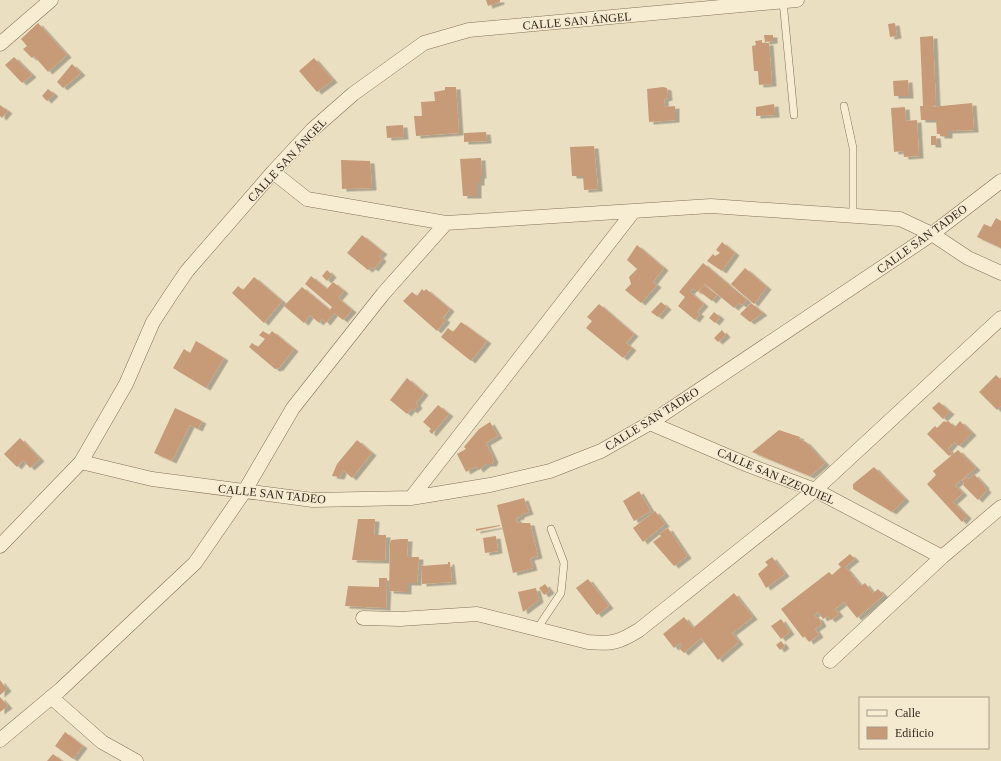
<svg xmlns="http://www.w3.org/2000/svg" width="1001" height="761" viewBox="0 0 1001 761" font-family="Georgia,serif">
<style>
.building{fill:#c79b78;filter:url(#shadow)}
.lines{fill:none;stroke-linecap:round;stroke-linejoin:round}
.service-casing{stroke:#837159;stroke-width:8}
.minor-casing{stroke:#837159;stroke-width:15}
.service{stroke:#f6edd3;stroke-width:7}
.minor{stroke:#f6edd3;stroke-width:14}
.labels{text-anchor:middle;stroke-width:3;stroke-linejoin:round;paint-order:stroke}
.street-label{font-size:12px;fill:#34281d;stroke:#f3ead0}
</style>
<defs>
<filter id="shadow"><feDropShadow dx="4.5" dy="2.5" stdDeviation="0" flood-color="#0004"/></filter>
</defs>
<rect width="100%" height="100%" fill="#ebdfc1"/>
<path class="building" d="M486,0H500V2L488,6Z
M38,23L67,55L48,72L34,56L32,58L23,49L27,46L21,39Z
M895,23L897,36L890,37L888,24Z
M764,35H773V41L765,42Z
M933,36L936,105L931,107L972,103L974,130L948,131V136H940V134H937L936,120H921L920,106H923L920,37Z
M762,40V43H769L772,84L759,85L758,71H754L752,46L756,45L755,41Z
M14,57L32,75L22,83L5,65Z
M314,58L333,80L317,92L299,71Z
M72,64L81,73L63,88L57,82Z
M908,80L909,96H894L893,81Z
M445,87H456L459,133L416,136L414,116H422L421,102L435,101L434,92L445,90Z
M663,87L667,88L668,98L664,99L665,107L675,106V120L649,122L647,89Z
M48,89L54,94L47,101L42,96Z
M774,104L775,115L756,116V107Z
M0,105L8,111L2,118L0,116Z
M905,107L906,121L917,120L919,156L904,157L903,151L894,152L891,108Z
M403,125L404,137L387,138L386,126Z
M486,132L487,141L464,142V133Z
M931,136H936L937,145H931Z
M594,146L598,189L584,190L583,176H572L570,147Z
M481,158L482,176H480V183H477V196H463L460,159Z
M341,160L370,161L372,188L342,189Z
M996,218L1001,221V248L977,237L984,224L991,227Z
M362,235L383,252L379,256L382,259L374,269L371,267L368,270L347,253Z
M722,242L735,253L722,271L707,261L713,254L715,256L720,253L716,250Z
M637,245L664,268L653,282L657,285L641,303L625,290L631,284L629,277L637,269L627,260Z
M703,263L747,300L742,305L739,303L734,308L705,284L697,292L693,288L690,292L704,304L697,312L700,314L695,320L678,306L685,297L679,292Z
M745,268L767,287L754,304L731,284Z
M327,270L332,275L327,281L322,276Z
M311,276L327,289L333,282L344,291L338,298L352,310L343,320L334,313L326,323L322,319L319,323L310,315L304,323L284,306L302,287L330,310L332,307L305,284Z
M254,277L282,301L264,323L232,293L238,286L243,290Z
M704,285L717,295L712,301L699,291Z
M422,289L424,291L426,289L450,309L443,318L446,320L437,331L403,301L412,292L417,296Z
M661,302L667,307L658,317L651,312Z
M751,303L763,313L750,322L740,314Z
M599,304L634,334L626,343L632,348L623,358L586,328L592,321L587,317Z
M714,312L720,317L715,323L709,318Z
M461,322L487,341L471,361L441,337L448,328L453,332Z
M722,330L726,335L718,342L714,338Z
M263,331L269,335L272,331L294,349L279,368L275,369L249,347L252,343L258,347L265,339L259,335Z
M196,341L224,358L206,388L173,368L184,349L190,353Z
M996,375L1001,380V406L997,410L979,392Z
M407,378L424,393L416,403L418,406L413,411L411,409L407,414L390,400Z
M939,402L950,412L943,419L932,408Z
M438,405L449,414L432,434L429,431L431,429L423,422Z
M175,408L202,421L198,429L190,425L172,461L154,453Z
M944,421L946,422L948,421L955,427L960,421L972,433L959,446L954,442L948,449L952,453L949,456L927,434L935,426L937,428Z
M490,422L498,436L486,443L494,460L492,464H486L479,470L476,466L466,472L457,454L466,449L464,447L479,429Z
M779,430L800,437L799,439L806,442L825,463L810,476L752,452Z
M20,438L40,459L30,468L23,460L17,467L4,454Z
M357,440L372,453L352,478L343,470L340,477L332,476L337,464Z
M958,450L976,468L955,485L963,493L953,502L967,516L962,522L927,484L936,475L933,471Z
M874,467L905,499L892,512L853,489V484Z
M974,474L985,486L984,487L987,490L978,500L963,485L964,483L962,481L967,477L969,479Z
M639,491L651,511L634,521L623,501Z
M524,498L529,512L520,515V517L516,518L517,523L522,522V523H530L538,556L530,558L533,568L513,573L497,505Z
M655,511L665,524L643,542L633,528Z
M358,519H375L374,535H386L385,561L352,560Z
M500,525V526L476,531V529Z
M668,528L687,556L674,566L653,542L661,536L659,534Z
M496,536L498,551L485,553L483,538Z
M401,539H408L407,557H419L417,583H407V592L389,591L390,543L391,540Z
M850,554L855,559L845,567L861,586L865,583L873,593L878,589L884,595L857,618L844,602L835,609L839,614L831,620L827,616L823,619L818,612L814,615L817,618L818,617L822,624L815,629L819,635L809,642L805,636L803,638L781,609L829,572L832,575L841,567L838,564Z
M772,557L785,574L766,588L758,574L768,565L765,562Z
M448,562H450L452,582L422,584L421,566L448,564Z
M379,578H387L386,608L345,606L348,586L379,587Z
M588,579L609,606L597,615L576,588Z
M545,584L550,591L544,595L539,588Z
M536,588L539,600L523,612L518,592Z
M734,593L753,617L732,633L739,642L718,660L701,638L684,653L679,648L682,645L680,643L674,648L663,634L684,617L693,628Z
M781,619L790,632L781,639L771,626Z
M781,641L785,646L780,650L776,645Z
M0,680L7,689L0,695Z
M0,697L8,706L0,712Z
M65,732L83,746L73,759L55,746Z
M53,754L62,761H47Z"/>
<g class="lines">
<g class="service-casing">
<path id="service" d="M783,1L794,115
M844,106L853,148V215
M537,629L561,593L564,563L551,529"/>
</g>
<g class="minor-casing">
<path id="minor" d="M0,44L51,0
M273,172L307,199L446,223L711,206L900,219L932,234L968,258L1001,273
M650,423L748,465L815,490L942,557
M81,462L152,479L313,500L411,498L490,485L550,471L601,451L650,423L932,234L1001,181
M411,498L633,212
M0,546L81,462L126,384L153,322L170,296L187,271L273,172L312,130L353,94L424,43L469,30L797,0
M363,618L400,619L477,614L588,642C612,644 618,643 639,630L815,490L1001,318
M830,661L942,557L1001,507
M51,697L102,742L136,761
M0,740L60,690L195,563L244,492L293,408L383,294L446,223"/>
</g>
<use href="#service" class="service"/>
<use href="#minor" class="minor"/>
</g>
<g class="labels">
<g class="street-label">
<text transform="translate(577 21) rotate(-5)" y="4">CALLE SAN ÁNGEL</text>
<text transform="translate(287 160) rotate(-47)" y="4">CALLE SAN ÁNGEL</text>
<text transform="translate(922 239) rotate(-36)" y="4">CALLE SAN TADEO</text>
<text transform="translate(652 419) rotate(-32)" y="4">CALLE SAN TADEO</text>
<text transform="translate(776 476) rotate(23)" y="4">CALLE SAN EZEQUIEL</text>
<text transform="translate(272 494) rotate(6)" y="4">CALLE SAN TADEO</text>
</g>
</g>
<rect x="859" y="697" width="130" height="52" fill="#f3ead0" stroke="#a79c88"/>
<rect x="867" y="710" width="20" height="6" fill="#f6edd3" stroke="#a79c88"/>
<text x="895" y="717" font-size="12" fill="#34281d">Calle</text>
<rect x="867" y="727" width="20" height="12" fill="#c79b78" stroke="#a79c88"/>
<text x="895" y="737" font-size="12" fill="#34281d">Edificio</text>
</svg>
